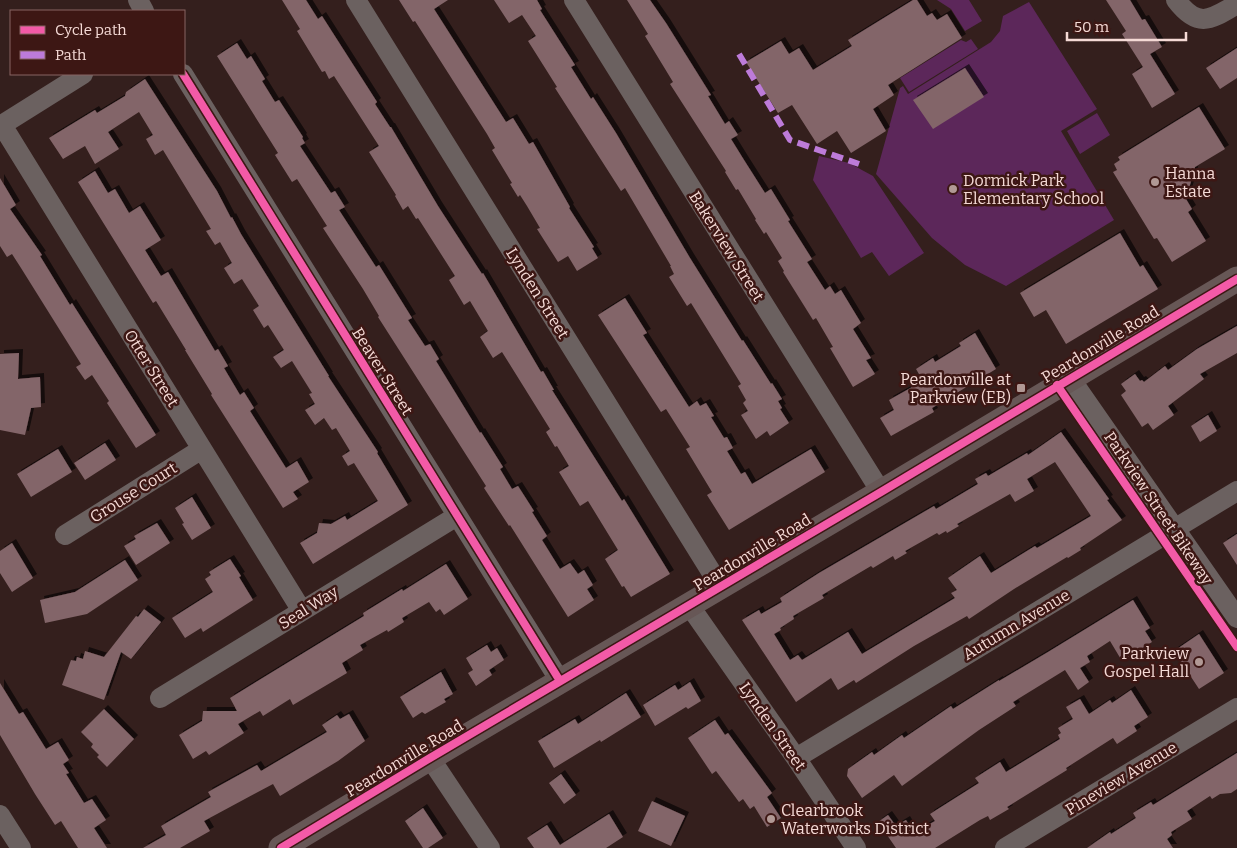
<svg xmlns="http://www.w3.org/2000/svg" width="1237" height="848" viewBox="0 0 1237 848" font-family="Bitter,serif">
<style>
.green{fill:#5c275a}
.building{fill:#836569;fill-rule:evenodd;filter:url(#shadow)}
.lines{fill:none;stroke-linecap:round;stroke-linejoin:round}
.minor{stroke:#6b6160;stroke-width:20}
.major{stroke:#675756;stroke-width:25}
.quiet{stroke:#bd7bd9;stroke-width:6;stroke-dasharray:12 6;stroke-linecap:butt}
.cycleway-casing{stroke:#3d1714;stroke-width:11}
.cycleway{stroke:#f35aa7;stroke-width:8}
.poi-dot{fill:#b19995;stroke:#3d1714;stroke-width:2}
.labels{text-anchor:middle;stroke-width:5;stroke-linejoin:round;paint-order:stroke}
.poi-label{font-size:16px;fill:#f5dad6;stroke:#3d1714;text-anchor:start}
.street-label{font-size:16px;fill:#f5dad6;stroke:#3d1714}
</style>
<defs>
<filter id="shadow"><feDropShadow dx="4" dy="-4" stdDeviation="0" flood-color="#0009"/></filter>
</defs>
<rect width="100%" height="100%" fill="#341f1d"/>
<path class="green" d="M937,0H969L982,21L965,31L951,9Z
M1029,2L1097,109L1061,131L1114,220L1006,286L965,265L932,238L876,174L900,88L903,86L908,94L991,42L1000,31L1003,16Z
M971,39L978,49L909,92L900,78L961,40L966,42Z
M1097,113L1110,135L1080,154L1067,131Z
M819,156L849,163L873,176L924,253L889,276L872,252L861,258L813,180Z"/>
<path class="building" d="M282,0H306L318,19L322,16L377,102L375,104L390,127H391L438,206L482,274L483,273L541,372L543,371L554,390H552L591,452L622,501L624,499L670,574L631,597L624,586L622,587L605,559L618,550L588,501L580,506L559,472L569,466L557,446L555,447L546,432L550,429L502,352L493,358L480,337L488,331L470,301L464,305L449,280L455,276L418,218L416,219L408,206L403,210L395,196L396,195L369,152L379,146L334,76L329,79L325,71L322,72L297,31L300,29Z
M399,0H448L434,9L506,122L513,118L529,144L533,142L570,207L569,208L594,247L592,248L598,258L577,271L568,256L558,262L537,229L540,228L527,206L520,195L518,197L510,184L512,183L492,150L495,148L487,134L415,21L413,22Z
M494,0H537L542,9L540,10L575,65L571,67L591,99L593,97L616,133L690,258L742,341L743,340L771,384L772,383L782,399L778,401L782,408L780,409L789,423L770,436L767,431L756,439L741,415L748,411L743,403L746,400L738,386L741,384L691,303L687,306L669,277L674,274L670,266H671L625,188L621,191L555,88L557,87L528,41L536,36L522,15L509,23Z
M627,0H650L666,23L711,95L708,96L725,124L729,121L738,135L731,139L744,160L765,193L771,189L790,220L788,221L812,259L807,262L825,290L830,286L835,294L841,290L861,323L853,329L871,358L866,360L875,374L853,387L830,348L833,347L816,318L813,320L783,272L784,271L778,261L782,258L766,232L764,234L755,220L756,219L738,189L736,190L725,172L726,171L670,84L673,82L645,36L648,34Z
M913,0H917L927,16L932,13L937,20L947,14L962,38L888,85L894,95L873,109L886,131L851,153L837,131L817,144L792,105L778,113L746,62L781,41L789,54L799,48L813,70L852,46L848,40Z
M1106,0H1130L1142,20L1145,19L1162,47L1150,54L1175,94L1152,108L1132,74L1143,67L1122,34L1126,31Z
M237,43L247,59L251,56L265,79L262,81L275,102L279,100L303,137L302,138L305,143L300,146L331,193L335,191L345,207L339,210L376,267L379,265L412,318L408,320L425,346L430,344L439,359L436,361L480,433L481,432L503,467L500,469L512,489L518,486L534,511L532,512L547,536L542,540L560,569L570,563L578,574L584,570L593,585L587,589L594,600L568,617L510,525L509,526L484,488L486,486L378,317L379,316L363,289L323,228L327,226L297,179L292,182L275,155L278,153L217,56Z
M1237,48V78L1220,89L1206,68Z
M965,68L984,97L933,129L913,100Z
M145,79L217,191L231,218L232,217L241,234L329,376H328L378,452L377,453L408,505L313,564L300,543L317,533L319,523L331,524L345,516L347,520L378,501L354,463L348,466L342,456L350,451L336,428L332,430L324,418L315,425L305,410L315,404L309,394L312,393L292,361L281,368L273,357L284,350L268,325L264,328L253,310L259,306L242,279L234,284L224,268L232,263L220,242L215,245L206,231L211,229L163,150L155,155L146,139L153,135L139,112L108,132L119,149L95,164L85,146L63,159L49,138L95,110L97,113L125,96L126,92Z
M1199,107L1225,149L1195,167L1186,199L1192,209L1188,212L1206,241L1172,262L1157,238L1154,239L1113,172L1117,170L1114,164L1120,160L1118,157Z
M95,171L108,193L115,189L129,213L140,206L161,240L145,250L161,276L168,272L215,351L218,349L228,366L224,368L240,395L244,392L254,408L250,411L286,468L297,461L309,482L293,492L298,499L283,508L211,395L212,394L185,350H186L156,301L153,303L78,182Z
M0,178L16,205L10,209L42,255L40,256L70,305L72,303L156,435L136,448L107,403L109,401L92,375L85,380L76,367L81,364L21,268L12,254L7,257L0,246Z
M1120,233L1140,267L1143,265L1158,289L1066,344L1046,310L1034,317L1020,293Z
M625,298L647,333L643,335L689,407L697,401L700,406L706,403L714,416L711,417L724,438L727,437L733,448L727,451L741,474L745,472L752,484L811,449L825,472L729,530L707,495L712,492L686,449L690,447L666,409L661,412L598,315Z
M1237,326V353L1200,374L1204,379L1168,406L1174,415L1153,430L1148,423L1142,427L1121,395L1126,391L1121,384L1135,374L1140,381L1142,380L1144,382L1165,366L1168,370L1197,349Z
M975,333L996,369L932,408L934,412L891,436L880,418L894,410L889,400L923,381L916,369L933,358L935,362L961,346L959,343Z
M19,353L18,379L40,377L41,407L31,408L25,435L0,430V354Z
M1208,415L1217,431L1200,442L1191,426Z
M1061,432L1109,499L1107,500L1122,520L1080,548L1081,550L1068,558L1067,557L1014,589L969,619L967,616L914,646L856,683L854,680L838,690L831,678L796,702L742,620L759,610L761,614L782,602L780,598L819,573L934,506L936,509L978,484L975,479L986,473L988,476L1027,453L1028,455ZM1055,462L1091,516L1037,548L1035,546L991,573L980,556L948,578L957,590L951,593L955,598L862,654L848,632L802,660L798,655L790,660L774,634L781,630L780,628L794,619L793,616L824,598L822,595L871,566L873,568L893,556L895,560L907,553L905,551L937,533L939,535L946,531L947,533L959,526L957,524L1010,494L1015,502L1034,491L1027,479Z
M105,443L116,460L85,480L74,463Z
M58,449L72,472L31,497L17,474Z
M192,497L211,528L192,540L182,524L184,523L175,508Z
M157,523L170,543L136,565L124,546L136,539L134,536Z
M1237,534V565L1223,543Z
M12,543L33,578L12,592L0,573V551Z
M230,559L241,576L239,577L253,600L203,632L201,628L185,638L172,618L213,592L205,579L211,575L209,572Z
M125,560L138,580L87,614L45,623L40,600L75,592Z
M446,564L468,599L444,615L440,609L436,612L429,602L402,618L404,622L388,632L387,630L360,645L363,650L342,663L347,673L293,705L290,699L263,716L260,711L238,724L244,733L209,755L206,751L193,759L179,735L202,721L203,711H237L230,698L364,616L363,613L402,589L403,591Z
M1133,600L1150,628L1145,631L1152,642L1122,661L1110,641L1087,656L1090,662L1080,668L1089,682L1078,690L1065,670L1013,702L1016,706L979,730L902,786L894,775L862,798L847,776L848,769L872,752L874,755L902,735L904,738L951,706L953,709L999,680V681L1048,652Z
M144,609L161,622L131,659L121,652L104,700L62,685L71,660L76,661L77,657L83,659L85,651L104,657L136,616L138,617Z
M1199,634L1224,673L1199,689L1174,651Z
M487,645L491,652L497,648L504,660L489,670L492,675L476,686L468,673L473,670L466,658Z
M441,672L453,694L444,699L446,702L425,714L422,712L413,718L400,697Z
M690,682L701,701L688,709L686,707L655,726L643,705L675,685L678,690Z
M0,683L19,714L23,712L46,749L58,742L69,760L63,764L69,773L66,774L84,803L92,799L106,820L94,828L107,848H78L61,821L55,825L35,794L0,735Z
M1131,690L1148,717L1134,726L1137,731L1117,744L1113,738L1066,768L1067,770L1007,807L1009,809L990,820L988,816L980,820L935,848H896L878,822L888,815L896,826L906,820L914,833L935,821L930,814L979,783L975,778L1000,762L1006,772L1060,739L1058,735L1061,733L1058,728L1073,719L1066,707L1080,699L1089,714L1110,700L1112,703Z
M626,693L641,717L601,742L600,740L554,768L538,741L575,719L578,724Z
M104,709L134,739L107,767L97,757L99,755L91,747L93,744L81,732Z
M349,714L365,741L338,761L280,796L273,784L204,821L210,831L180,848H143L166,835L161,826L211,797L208,792L257,765L261,771L327,732L322,725L337,715L340,719Z
M715,720L725,735L728,733L772,793L767,797L781,818L767,827L754,806L750,809L743,799L739,802L716,771L712,774L688,738Z
M1237,753V789L1231,793L1220,794L1212,799L1210,796L1187,811L1192,819L1171,832L1172,835L1167,839L1173,848H1087L1110,832L1111,834L1136,818L1133,813L1151,802L1153,805Z
M561,774L576,795L564,804L549,783Z
M652,801L685,816L671,846L638,831Z
M423,808L443,838L428,848H423L405,821Z
M609,814L623,837L606,848H534L527,838L547,825L560,845Z"/>
<g class="lines">
<path class="minor" d="M138,0L144,11
M356,0L720,586
M574,0L881,492
M1176,0C1198,29 1210,20 1237,4
M183,74L560,681
M2,125L302,611
M0,126L83,74
M1070,378L1237,618
M65,535L202,449
M689,605L796,758L856,848
M160,698L457,516
M430,758L490,848
M796,758L1237,491
M0,815L21,848
M1005,848L1237,708"/>
<path class="major" d="M281,848L430,758L881,492L1237,279"/>
<path class="quiet" d="M739,54L790,140L859,164"/>
<g class="cycleway-casing">
<path id="cycleway" d="M183,74L560,681
M1057,385L1237,647
M281,848L430,758L881,492L1237,279"/>
</g>
<use href="#cycleway" class="cycleway"/>
</g>
<g class="poi-dot">
<circle cx="1155" cy="182" r="5"/>
<circle cx="953" cy="189" r="5"/>
<rect x="1016" y="383" width="10" height="10" rx="2.5"/>
<circle cx="1199" cy="662" r="5"/>
<circle cx="771" cy="819" r="5"/>
</g>
<g class="labels">
<g class="poi-label">
<text x="1165" y="179">Hanna<tspan x="1165" dy="18">Estate</tspan></text>
<text x="963" y="186">Dormick Park<tspan x="963" dy="18">Elementary School</tspan></text>
<text x="1011" y="385" text-anchor="end">Peardonville at<tspan x="1011" dy="18">Parkview (EB)</tspan></text>
<text x="1189" y="659" text-anchor="end">Parkview<tspan x="1189" dy="18">Gospel Hall</tspan></text>
<text x="781" y="816">Clearbrook<tspan x="781" dy="18">Waterworks District</tspan></text>
</g>
<g class="street-label">
<text transform="translate(727 246) rotate(58)" y="6">Bakerview Street</text>
<text transform="translate(538 293) rotate(58)" y="6">Lynden Street</text>
<text transform="translate(1100 344) rotate(-31)" y="6">Peardonville Road</text>
<text transform="translate(152 368) rotate(58)" y="6">Otter Street</text>
<text transform="translate(383 371) rotate(58)" y="6">Beaver Street</text>
<text transform="translate(133 492) rotate(-32)" y="6">Grouse Court</text>
<text transform="translate(1159 508) rotate(56)" y="6">Parkview Street Bikeway</text>
<text transform="translate(752 552) rotate(-31)" y="6">Peardonville Road</text>
<text transform="translate(308 607) rotate(-32)" y="6">Seal Way</text>
<text transform="translate(1016 624) rotate(-31)" y="6">Autumn Avenue</text>
<text transform="translate(773 726) rotate(55)" y="6">Lynden Street</text>
<text transform="translate(404 758) rotate(-31)" y="6">Peardonville Road</text>
<text transform="translate(1121 778) rotate(-31)" y="6">Pineview Avenue</text>
</g>
</g>
<rect x="10" y="10" width="175" height="65" fill="#3d1714" stroke="#876562"/>
<rect x="20" y="26" width="25" height="8" fill="#f35aa7" stroke="#876562"/>
<text x="55" y="35" font-size="15" fill="#f5dad6">Cycle path</text>
<rect x="20" y="51" width="25" height="8" fill="#bd7bd9" stroke="#876562"/>
<text x="55" y="60" font-size="15" fill="#f5dad6">Path</text>
<path d="M1067 32v8h119v-8" fill="none" stroke="#f5dad6" stroke-width="2.5"/>
<text x="1074" y="32" font-size="15" fill="#f5dad6" stroke="#3d1714" stroke-width="4" paint-order="stroke">50 m</text>
</svg>
